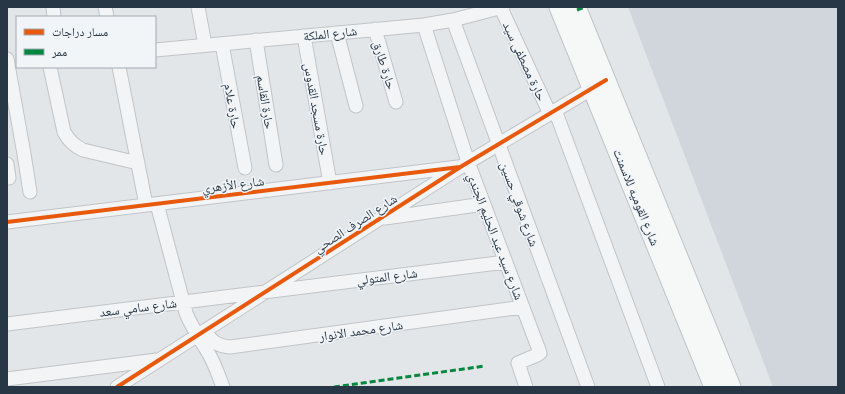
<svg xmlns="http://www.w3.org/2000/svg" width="845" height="394" viewBox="0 0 845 394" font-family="'IBM Plex Sans','Noto Naskh Arabic',sans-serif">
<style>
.built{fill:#d1d6dc}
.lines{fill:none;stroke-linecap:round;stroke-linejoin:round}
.minor-casing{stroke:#c1c4c7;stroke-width:15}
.secondary-casing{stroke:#c1c4c7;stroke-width:21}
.minor{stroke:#f3f4f5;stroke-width:13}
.secondary{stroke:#f6f7f7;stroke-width:19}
.quiet{stroke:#00873e;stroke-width:3;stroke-dasharray:6 3;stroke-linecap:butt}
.cycleway-casing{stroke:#f1f5f8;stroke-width:6}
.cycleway{stroke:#e8590c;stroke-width:4}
.labels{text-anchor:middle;stroke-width:3;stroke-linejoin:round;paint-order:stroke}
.street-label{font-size:13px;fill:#283745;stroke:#f1f5f8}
</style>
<rect width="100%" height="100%" fill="#e3e6e9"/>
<path class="built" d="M628,7H838V387H773Z"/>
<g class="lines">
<g class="minor-casing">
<path id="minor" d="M53,7L54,17
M105,7L107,17
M198,7L205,45
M501,8L550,114
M453,20L588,387
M424,25L468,162L539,350L540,353L537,355L518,363L526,387
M375,29L396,102
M337,33L356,106
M304,36L330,183
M256,40L276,165
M222,44L245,168
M155,50L424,25L453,20L503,7
M7,59L24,154L30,192
M50,67L64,132C69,141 74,146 83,150L138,163
M119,67L146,205
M555,110L658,387
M7,164L9,178
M157,204L186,313C191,326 199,337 206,349C214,361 218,374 223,387
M385,218L484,204
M7,222L458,167
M7,324L506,262
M204,331C212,341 217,346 230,347L523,307
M7,379L157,360
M117,387L462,166L598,85"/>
</g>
<g class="secondary-casing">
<path id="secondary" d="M559,7L714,387
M576,7L731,387"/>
</g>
<use href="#minor" class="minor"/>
<use href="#secondary" class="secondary"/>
<path class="quiet" d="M577,10L585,7
M334,387L485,366"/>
<g class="cycleway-casing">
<path id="cycleway" d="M7,222L460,167
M117,387L462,166L606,80"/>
</g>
<use href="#cycleway" class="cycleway"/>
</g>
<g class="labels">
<g class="street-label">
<text transform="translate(330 33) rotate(-6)" y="5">شارع الملكة</text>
<text transform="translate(525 61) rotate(65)" y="5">حارة مصطفى سيد</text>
<text transform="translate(385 65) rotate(73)" y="5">حارة طارق</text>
<text transform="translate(266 102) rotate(81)" y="5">حارة القاسم</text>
<text transform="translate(233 106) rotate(80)" y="5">حارة علام</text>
<text transform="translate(317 109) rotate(80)" y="5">حارة مسجد القدوس</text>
<text transform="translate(233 184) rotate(-7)" y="5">شارع الأزهري</text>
<text transform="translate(637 197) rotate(68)" y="5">شارع القوميه للاسمنت</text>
<text transform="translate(520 204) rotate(70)" y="5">شارع شوقي حسين</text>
<text transform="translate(355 223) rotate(-33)" y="5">شارع الصرف الصحي</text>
<text transform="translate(496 236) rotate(69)" y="5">شارع سيد عبد الحليم الجندي</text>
<text transform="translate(387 276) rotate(-7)" y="5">شارع المتولي</text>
<text transform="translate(138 307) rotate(-7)" y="5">شارع سامي سعد</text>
<text transform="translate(361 330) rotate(-8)" y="5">شارع محمد الانوار</text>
</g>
</g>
<rect width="845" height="394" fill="none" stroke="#283745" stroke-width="16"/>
<rect x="16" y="16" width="140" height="52" fill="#f1f5f8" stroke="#a1a9b0"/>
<rect x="24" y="29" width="20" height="6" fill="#e8590c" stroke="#a1a9b0"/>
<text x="52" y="36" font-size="12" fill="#283745">مسار دراجات</text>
<rect x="24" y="49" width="20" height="6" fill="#00873e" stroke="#a1a9b0"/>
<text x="52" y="56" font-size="12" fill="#283745">ممر</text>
</svg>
